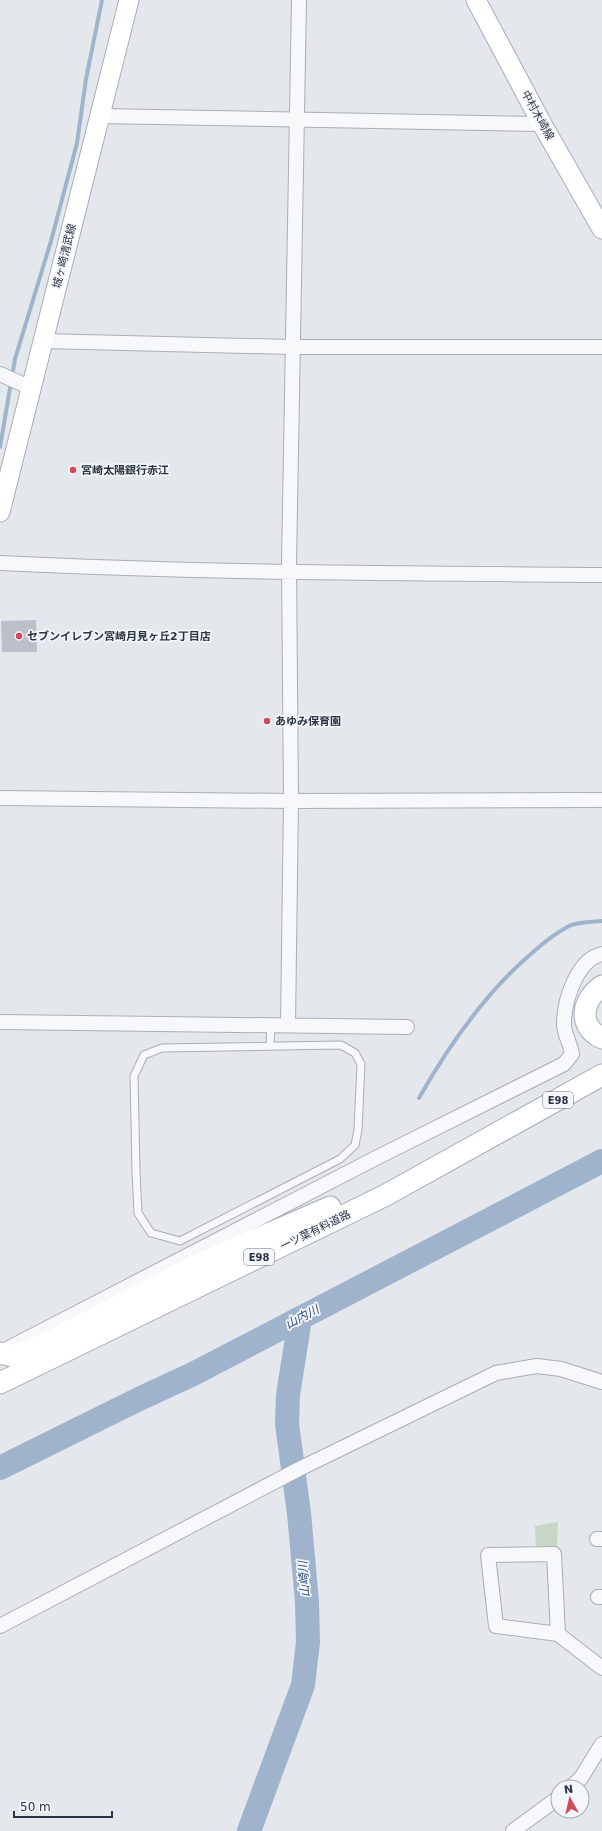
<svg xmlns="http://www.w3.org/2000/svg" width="602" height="1831" viewBox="0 0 602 1831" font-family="'DejaVu Sans','Noto Sans JP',sans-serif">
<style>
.green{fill:#c9d6c5}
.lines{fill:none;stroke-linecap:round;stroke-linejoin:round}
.stream{stroke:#9fb4cc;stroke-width:4}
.river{stroke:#9fb4cc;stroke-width:24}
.building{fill:#bbc0ca}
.lane-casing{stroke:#a9aeb7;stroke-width:9}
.street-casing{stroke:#a9aeb7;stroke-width:16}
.secondary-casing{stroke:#a9aeb7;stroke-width:21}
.primary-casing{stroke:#a3abb8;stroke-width:23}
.lane{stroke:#f7f8fa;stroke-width:7}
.street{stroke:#f7f8fa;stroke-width:14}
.secondary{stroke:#fff;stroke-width:19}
.primary{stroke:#fff;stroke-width:21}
.poi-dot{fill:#d1495b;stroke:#f4f6f9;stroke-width:1.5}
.labels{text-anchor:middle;stroke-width:3.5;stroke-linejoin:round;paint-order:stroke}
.shield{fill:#f4f6f9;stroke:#676e7b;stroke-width:1}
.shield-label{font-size:10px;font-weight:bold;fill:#2b3445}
.street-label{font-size:11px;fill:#2b3445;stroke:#f4f6f9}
.poi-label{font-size:11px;font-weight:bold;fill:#2b3445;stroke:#f4f6f9;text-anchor:start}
.water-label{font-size:12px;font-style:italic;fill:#34527a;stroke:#f4f6f9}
</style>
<rect width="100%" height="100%" fill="#e4e7ec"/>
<path class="green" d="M558,1522L557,1548L536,1549L535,1526Z"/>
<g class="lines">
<path class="stream" d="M0,447L15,359L51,241L77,143L86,79L102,0
M419,1098C449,1045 485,993 532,953C543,943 556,933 569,926C578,922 592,922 602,921"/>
<path class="river" d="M0,1468L137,1400L193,1374L602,1161
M249,1831L303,1685L308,1642L307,1602L299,1513L287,1424L288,1395L300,1319"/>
</g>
<path class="building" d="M36,620L37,652H2L1,621Z"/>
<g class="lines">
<g class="lane-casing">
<path id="lane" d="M341,1045L355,1053L361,1064L358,1130L355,1145L340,1159L180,1241L151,1233L138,1213L136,1171L134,1076L144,1055L162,1048Z
M270,1046L271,1025"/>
</g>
<g class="street-casing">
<path id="street" d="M99,116L542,124
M43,341L292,347H602
M0,374L31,388
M0,563C201,573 401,573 602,575
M0,798L291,801L602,800
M0,1022L407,1027
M288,1025L291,801L289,564L299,0
M5,1350L378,1157L564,1064L572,1054C571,1045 564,1034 564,1024C564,1001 577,959 602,954
M597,1539H602
M598,1597H602
M0,1626L297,1470L496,1373L537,1366L561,1369L602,1382
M558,1634L554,1554L488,1555L496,1626L558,1634L602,1668
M571,1787L581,1778L602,1744
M513,1831L558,1798"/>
</g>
<g class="secondary-casing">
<path id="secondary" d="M476,0L542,124L602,229
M0,512L129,0"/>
</g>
<g class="primary-casing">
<path id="primary" d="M602,986C582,1000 577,1026 602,1038
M0,1353L13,1356L49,1342L197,1265L330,1207
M0,1383L386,1195L602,1075"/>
</g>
<use href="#lane" class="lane"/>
<use href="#street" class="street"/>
<use href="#secondary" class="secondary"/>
<use href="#primary" class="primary"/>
</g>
<g class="poi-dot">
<circle cx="73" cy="470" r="4"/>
<circle cx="19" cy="636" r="4"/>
<circle cx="267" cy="721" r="4"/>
</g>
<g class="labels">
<g class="shield">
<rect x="543" y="1092" width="30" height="16" rx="3"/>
<rect x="244" y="1249" width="30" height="16" rx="3"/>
</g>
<g class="shield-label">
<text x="558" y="1104">E98</text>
<text x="259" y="1261">E98</text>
</g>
<g class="street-label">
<text transform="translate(538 115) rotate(61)" y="4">中村木崎線</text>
<text transform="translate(64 256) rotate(-76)" y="4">城ヶ崎清武線</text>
<text transform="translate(315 1230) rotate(-26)" y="4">一ツ葉有料道路</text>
</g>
<g class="poi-label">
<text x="81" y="474">宮崎太陽銀行赤江</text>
<text x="27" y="640">セブンイレブン宮崎月見ヶ丘2丁目店</text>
<text x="275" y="725">あゆみ保育園</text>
</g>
<g class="water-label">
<text transform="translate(302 1317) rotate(-28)" y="4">山内川</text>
<text transform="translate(304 1579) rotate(-94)" y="4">山崎川</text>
</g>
</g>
<g transform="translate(570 1799) rotate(352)"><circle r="19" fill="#f4f6f9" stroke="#a4a8b1"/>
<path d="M0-3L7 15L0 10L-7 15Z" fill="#d1495b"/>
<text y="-6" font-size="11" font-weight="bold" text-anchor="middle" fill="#2b3445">N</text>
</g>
<path d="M14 1811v6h98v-6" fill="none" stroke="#2b3445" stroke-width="2"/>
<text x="20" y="1811" font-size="12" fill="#2b3445" stroke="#f4f6f9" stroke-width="3" paint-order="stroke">50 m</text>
</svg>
